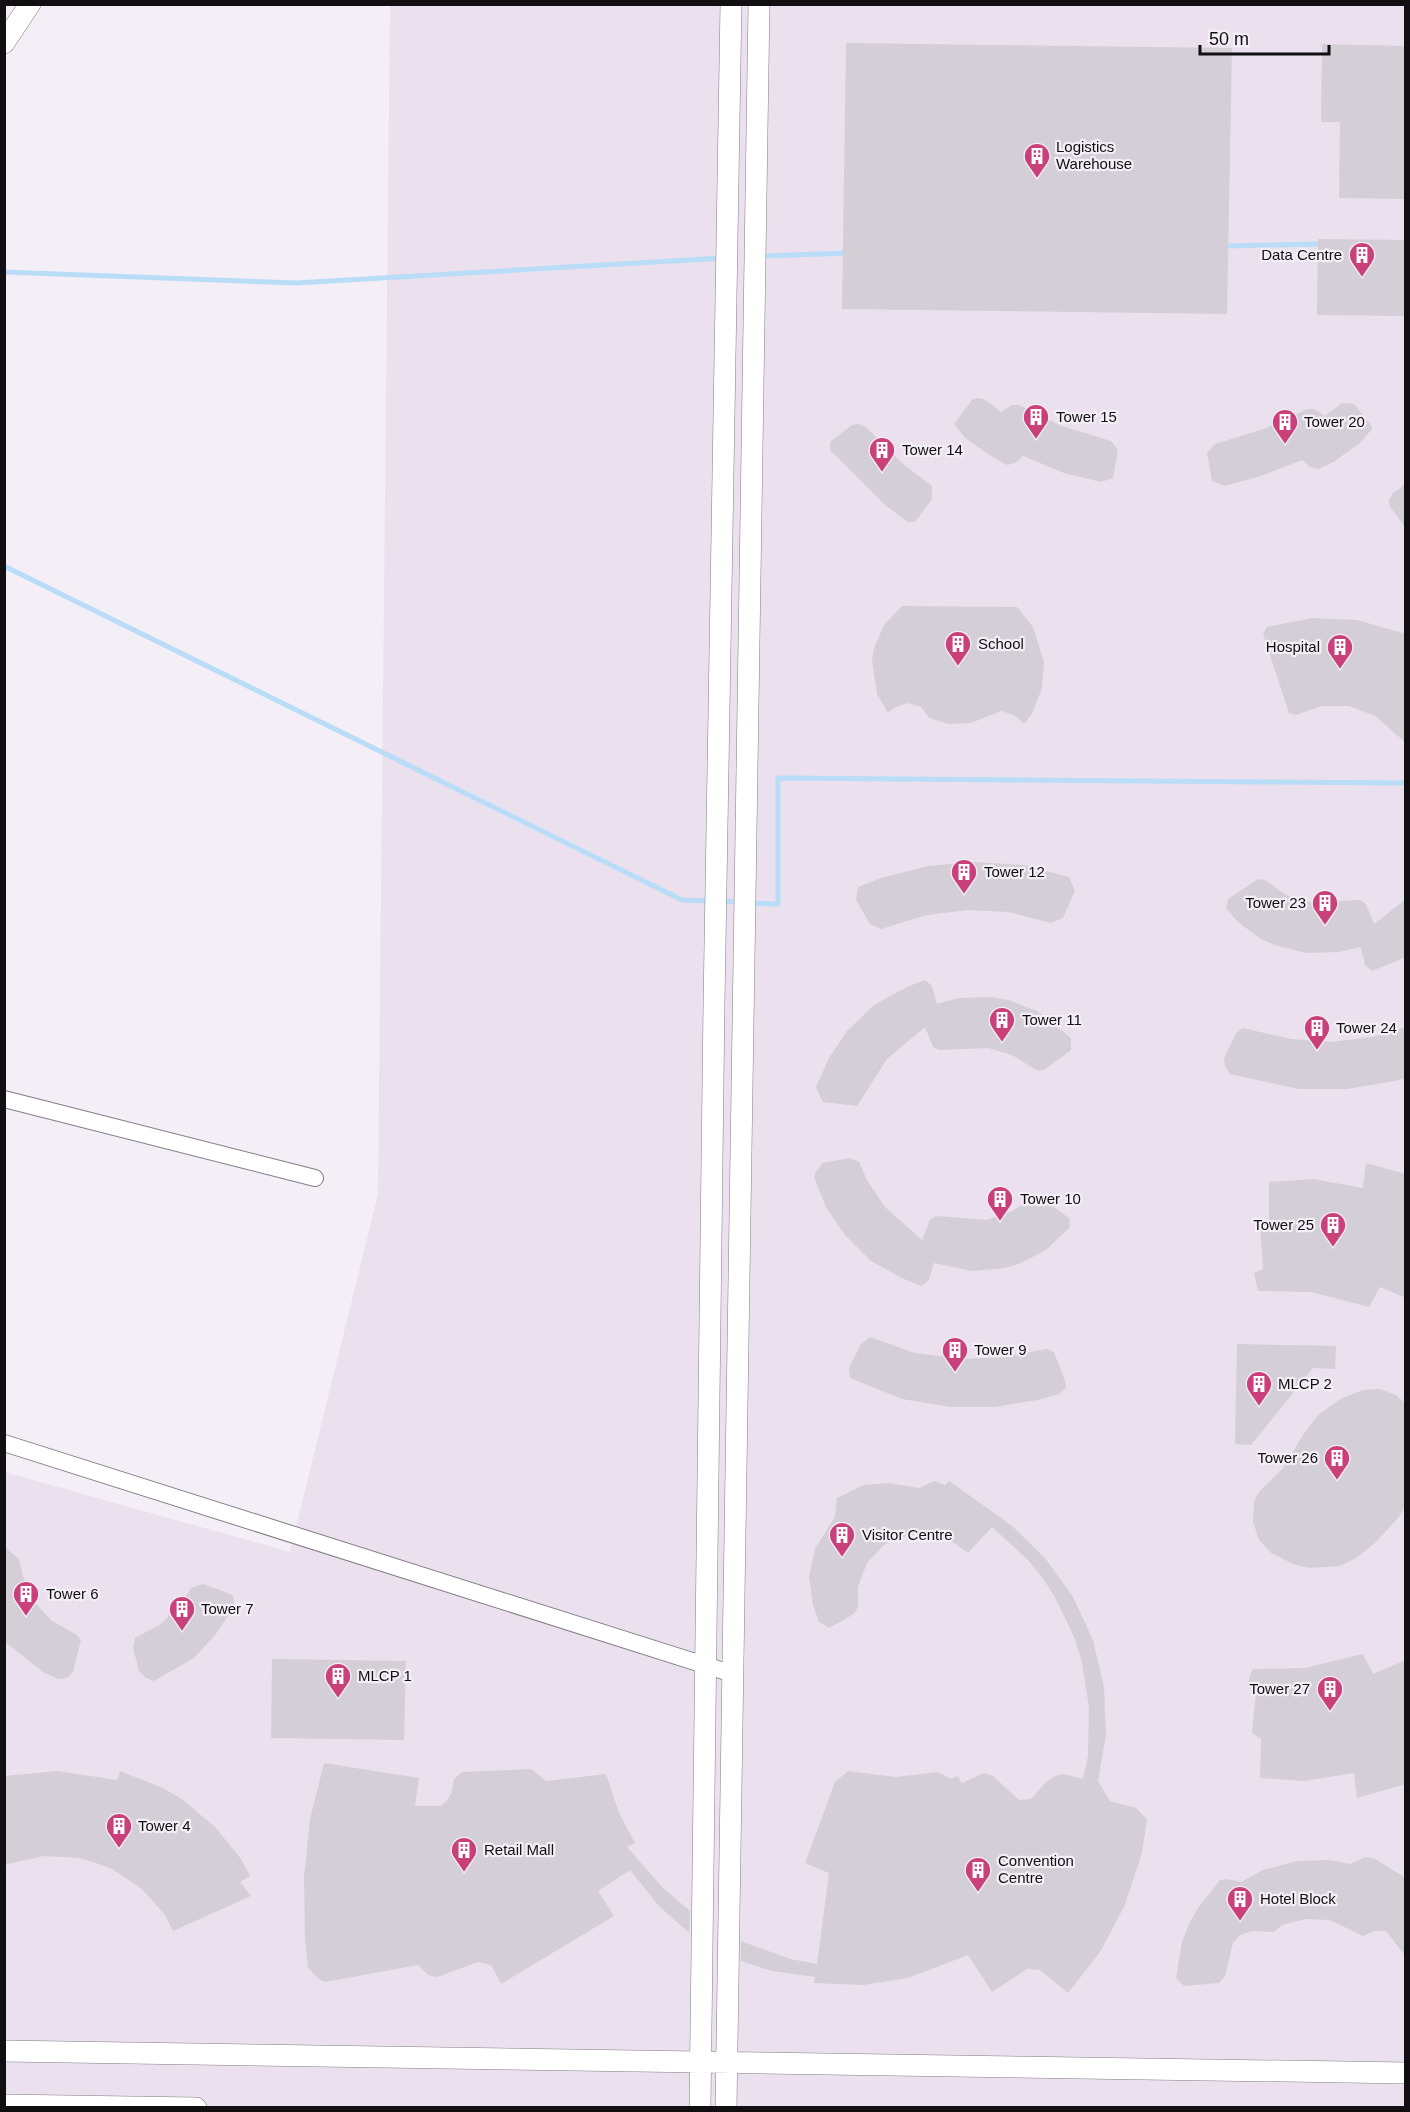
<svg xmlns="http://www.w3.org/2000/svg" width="1410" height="2112" viewBox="0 0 1410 2112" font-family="Helvetica,sans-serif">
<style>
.built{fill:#eae0ee}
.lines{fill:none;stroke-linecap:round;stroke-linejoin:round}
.stream{stroke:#b9ddf7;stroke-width:5}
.building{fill:#d4cfd6}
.minor-casing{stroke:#837e85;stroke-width:18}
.tertiary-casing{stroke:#837e85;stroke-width:22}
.minor{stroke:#fff;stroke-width:16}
.tertiary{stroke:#fff;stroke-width:21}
.labels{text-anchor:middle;stroke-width:4.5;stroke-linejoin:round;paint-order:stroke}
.poi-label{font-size:15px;fill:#110f11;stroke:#f4eef6;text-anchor:start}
</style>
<rect width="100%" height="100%" fill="#f4eef6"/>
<path class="built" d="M390,5H1405V2107H5L4,1472L290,1552L378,1194Z"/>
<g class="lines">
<path class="stream" d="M1221,246L1323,244
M759,256L849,253
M4,272L296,283L723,258
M4,566L682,900L711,901
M720,901L741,902
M750,903L778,904V778L1406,783"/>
</g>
<path class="building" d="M846,43L1232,48L1227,314L842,309Z
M1322,44L1406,46V199L1339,198L1340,122H1321Z
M1318,239L1406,240V316L1317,315Z
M977,398L984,399L1001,412L1012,405H1019L1062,426L1111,441L1118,450L1113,478L1101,482L1064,473L1023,456L1015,463L1007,465L991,456L965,438L954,424L972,400Z
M1342,403L1354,404L1371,425L1372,429L1360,443L1335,461L1319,469L1310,467L1302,460L1261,476L1224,486L1212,481L1207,453L1215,444L1264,429L1307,409H1314L1325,416Z
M858,424L866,427L903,464L932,486V499L915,522H908L885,505L830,450V442L852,425Z
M1406,484V528L1390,507L1389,500L1392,494Z
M902,606L1017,607L1033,627L1044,662L1042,688L1032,714L1024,724L1014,715L1001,711L971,723L948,724L929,718L921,707L907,703L894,708L888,713L877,694L872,660L874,648L884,625Z
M1312,618L1357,620L1406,634V743L1375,716L1349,706H1322L1296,715L1289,713L1263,634L1267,627Z
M975,862L1023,865L1069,877L1075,891L1063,918L1051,923L1008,912L968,910L927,915L881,929L870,924L856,900L858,887L881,878L928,866Z
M1258,879L1265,880L1286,895L1310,902L1360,900L1366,904L1374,924L1406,899V957L1372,971L1365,965L1361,947L1339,952L1306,953L1274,945L1261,939L1238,922L1226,908L1228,899Z
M925,980L932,986L937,1004L959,998L992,997L1008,1000L1037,1011L1071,1038V1050L1044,1070L1038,1071L1012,1055L988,1048L939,1050L933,1047L925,1027L887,1059L857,1106L823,1102L816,1087L829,1058L847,1031L874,1005L907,987Z
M1406,1027V1078L1395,1081L1347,1089H1299L1230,1074L1225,1066L1224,1059L1236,1033L1243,1028L1291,1039L1331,1042L1372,1037Z
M850,1158L859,1162L867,1180L885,1207L922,1240L930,1220L936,1216L986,1220L1010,1212L1036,1197L1042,1198L1069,1218L1070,1227L1046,1250L1021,1263L1005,1268L972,1271L934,1263L929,1280L922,1286L904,1279L871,1261L844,1234L826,1207L814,1177L816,1172L822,1163Z
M1366,1163L1406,1174V1298L1380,1287L1369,1307L1311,1292L1258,1291L1254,1273L1263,1269L1260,1227L1269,1221V1182L1313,1179L1363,1188Z
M870,1337L915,1353L962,1359L1002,1357L1047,1349L1054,1352L1065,1381L1066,1388L1059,1394L1038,1400L995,1407H951L902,1399L850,1378L849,1368L861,1344Z
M1237,1344L1336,1346L1335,1369L1313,1368L1251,1445L1235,1444Z
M1380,1389L1396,1395L1406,1404V1505L1398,1518L1375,1543L1356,1558L1340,1566L1309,1568L1293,1564L1271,1553L1259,1540L1253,1522L1254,1502L1258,1493L1283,1468L1303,1435L1318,1415L1342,1398L1363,1390Z
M934,1481L945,1485L949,1481L1011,1525L1045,1558L1073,1597L1093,1640L1104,1687L1106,1735L1098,1781L1110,1801L1136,1808L1147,1819L1142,1853L1124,1907L1100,1952L1068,1993L1040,1970L1027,1969L992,1992L968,1955L908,1978L863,1985L814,1983L815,1977L772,1971L741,1961V1941L790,1959L817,1964L829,1873L805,1863L835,1782L848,1771L895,1777L938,1772L951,1779L957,1776L962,1783L984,1773L993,1776L1019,1800L1031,1799L1046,1782L1055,1776L1064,1774L1083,1779L1088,1756L1089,1708L1082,1662L1075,1639L1055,1597L1042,1577L1027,1559L992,1527L968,1553L947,1538L934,1534L921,1533L895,1539L884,1545L867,1563L858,1587V1607L854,1614L829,1628L819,1622L813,1605L809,1577L815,1549L835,1517L837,1498L864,1485L889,1483L919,1488Z
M4,1546L19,1559L23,1577L35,1603L52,1621L77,1635L81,1640L73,1672L67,1678L58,1679L43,1672L4,1641Z
M203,1584L233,1595L234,1604L226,1619L216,1634L194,1658L154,1681L146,1678L139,1671L133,1648L135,1638L161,1624L181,1604L191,1588Z
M1363,1654L1373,1674L1406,1660V1784L1357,1798L1354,1773L1304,1781L1260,1778L1261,1739L1252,1733L1256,1691L1247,1687L1252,1669L1305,1668Z
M272,1659L406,1661L404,1740L271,1738Z
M324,1763L419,1778L415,1806H440L446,1802L451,1794L454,1779L462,1772L531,1769L546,1781L606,1774L619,1813L635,1843L627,1847L663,1888L690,1911L689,1933L658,1905L630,1870L598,1891L614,1916L501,1984L491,1965L478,1962L437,1977L428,1975L418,1965L325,1982L320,1980L308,1968L305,1938L304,1877L310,1819Z
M57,1771L117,1780L120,1771L163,1788L183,1800L216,1828L241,1859L250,1876L240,1882L251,1896L173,1931L165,1915L142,1889L112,1869L96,1863L79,1858L44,1856L4,1865V1776Z
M1365,1857L1373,1858L1406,1878V1957L1386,1931H1374L1363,1936L1330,1920L1305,1919L1282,1925L1274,1932L1252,1931L1240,1935L1233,1943L1225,1976L1219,1983L1184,1986L1176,1978L1182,1942L1189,1924L1198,1908L1220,1880L1227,1879L1241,1882L1263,1870L1297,1861L1330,1860L1350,1864Z"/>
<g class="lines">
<g class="minor-casing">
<path id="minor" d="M4,1099L315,1178
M4,1443L733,1674"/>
</g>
<g class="tertiary-casing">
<path id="tertiary" d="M4,43L30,4
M4,2051L1406,2073
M4,2105L196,2108
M700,2108L714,1004L731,4
M726,2108L759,4"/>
</g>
<use href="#minor" class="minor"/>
<use href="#tertiary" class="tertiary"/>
</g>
<defs>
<g id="building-pin" transform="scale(1.35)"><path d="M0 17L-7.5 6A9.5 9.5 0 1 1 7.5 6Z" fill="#ca407b" stroke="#f4eef6"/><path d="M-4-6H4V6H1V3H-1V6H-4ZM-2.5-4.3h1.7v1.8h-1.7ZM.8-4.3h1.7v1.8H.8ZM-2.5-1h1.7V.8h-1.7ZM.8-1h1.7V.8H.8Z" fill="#fff"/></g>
</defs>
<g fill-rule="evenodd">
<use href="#building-pin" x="1037" y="156"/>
<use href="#building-pin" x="1362" y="255"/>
<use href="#building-pin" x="1036" y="417"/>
<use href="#building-pin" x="1285" y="422"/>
<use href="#building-pin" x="882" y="450"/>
<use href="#building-pin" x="958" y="644"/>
<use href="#building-pin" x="1340" y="647"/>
<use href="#building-pin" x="964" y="872"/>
<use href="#building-pin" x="1325" y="903"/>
<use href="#building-pin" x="1002" y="1020"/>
<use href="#building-pin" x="1317" y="1028"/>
<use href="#building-pin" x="1000" y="1199"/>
<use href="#building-pin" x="1333" y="1225"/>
<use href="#building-pin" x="955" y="1350"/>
<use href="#building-pin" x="1259" y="1384"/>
<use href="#building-pin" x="1337" y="1458"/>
<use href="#building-pin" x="842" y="1535"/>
<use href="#building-pin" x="26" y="1594"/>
<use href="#building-pin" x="182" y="1609"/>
<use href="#building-pin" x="338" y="1676"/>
<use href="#building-pin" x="1330" y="1689"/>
<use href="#building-pin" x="119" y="1826"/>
<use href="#building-pin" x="464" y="1850"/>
<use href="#building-pin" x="978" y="1870"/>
<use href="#building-pin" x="1240" y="1899"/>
</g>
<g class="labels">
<g class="poi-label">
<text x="1056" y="152">Logistics<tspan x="1056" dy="17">Warehouse</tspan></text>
<text x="1342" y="260" text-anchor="end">Data Centre</text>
<text x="1056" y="422">Tower 15</text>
<text x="1304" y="427">Tower 20</text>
<text x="902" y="455">Tower 14</text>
<text x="978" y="649">School</text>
<text x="1320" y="652" text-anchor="end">Hospital</text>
<text x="984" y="877">Tower 12</text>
<text x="1306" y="908" text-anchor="end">Tower 23</text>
<text x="1022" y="1025">Tower 11</text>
<text x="1336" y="1033">Tower 24</text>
<text x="1020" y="1204">Tower 10</text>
<text x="1314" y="1230" text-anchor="end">Tower 25</text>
<text x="974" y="1355">Tower 9</text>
<text x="1278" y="1389">MLCP 2</text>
<text x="1318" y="1463" text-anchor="end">Tower 26</text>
<text x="862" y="1540">Visitor Centre</text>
<text x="46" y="1599">Tower 6</text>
<text x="201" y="1614">Tower 7</text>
<text x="358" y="1681">MLCP 1</text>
<text x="1310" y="1694" text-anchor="end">Tower 27</text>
<text x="138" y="1831">Tower 4</text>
<text x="484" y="1855">Retail Mall</text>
<text x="998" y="1866">Convention<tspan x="998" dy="17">Centre</tspan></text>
<text x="1260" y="1904">Hotel Block</text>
</g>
</g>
<rect width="1410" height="2112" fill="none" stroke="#110f11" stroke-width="12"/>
<path d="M1200 45v9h129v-9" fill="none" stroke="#110f11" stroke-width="3"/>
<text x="1209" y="45" font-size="18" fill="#110f11" stroke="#f4eef6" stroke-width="4.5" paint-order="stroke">50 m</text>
</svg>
